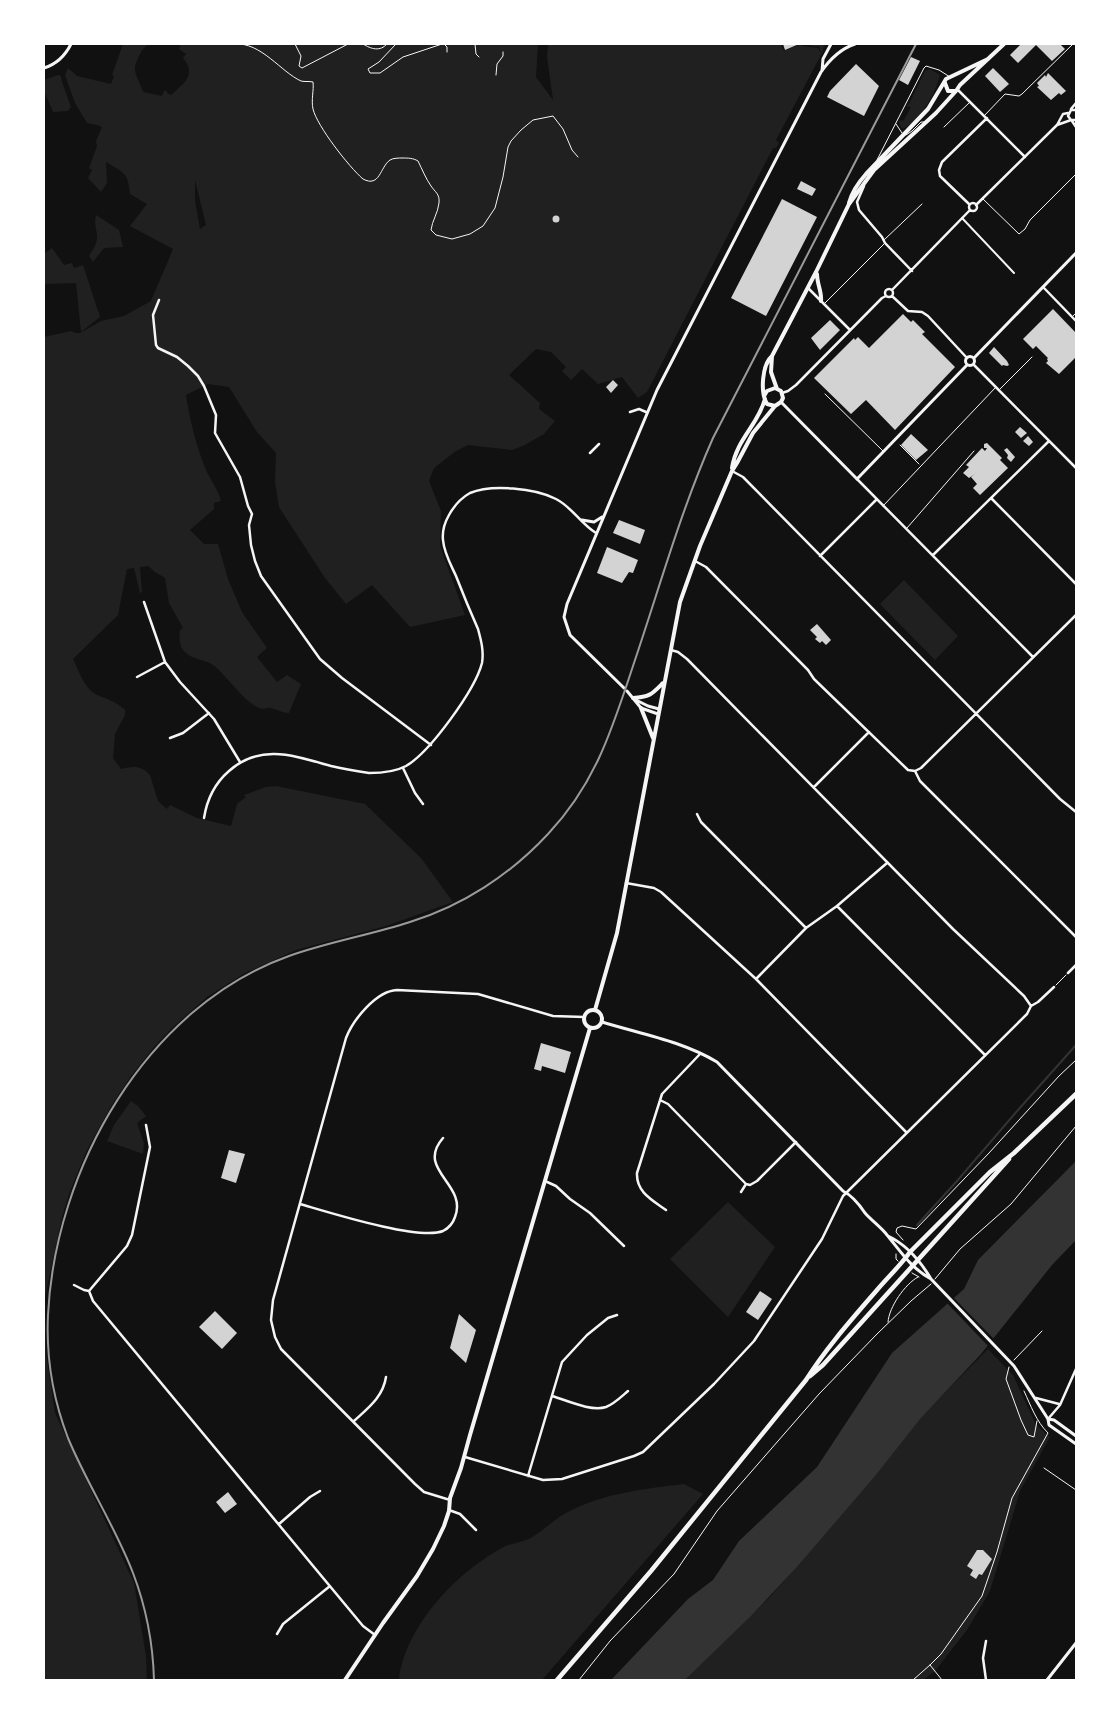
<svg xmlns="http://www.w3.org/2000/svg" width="1120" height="1724" viewBox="0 0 1120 1724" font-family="'Alegreya Sans',sans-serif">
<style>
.green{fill:#202020;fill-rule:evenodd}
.water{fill:#333}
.pier{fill:#111}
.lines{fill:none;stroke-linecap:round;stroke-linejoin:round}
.stream{stroke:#333;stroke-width:2}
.building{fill:#d3d3d3}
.path{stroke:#f5f5f5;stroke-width:1}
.service{stroke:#f5f5f5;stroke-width:1}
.pedestrian{stroke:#f5f5f5;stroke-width:2}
.minor{stroke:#f5f5f5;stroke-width:2.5}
.tertiary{stroke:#f5f5f5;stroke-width:3}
.secondary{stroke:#f5f5f5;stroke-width:4}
.trunk{stroke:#f5f5f5;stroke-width:4.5}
.rail{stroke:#9a9a9a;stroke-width:2}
</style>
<rect width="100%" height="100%" fill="#111"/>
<path class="green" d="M123,44H150C145,46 144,48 141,52C130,73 136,71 143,92L162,96L164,91H167V93L171,95C184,83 197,75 183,58L186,54L179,49L181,44H538L536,77L553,100L547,57L548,44H781L784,51L800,44L802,46L818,48L820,52L822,51H820L819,46L816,47L806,44H826L823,48V51L776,140L779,143L776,148H773L647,392L638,398L622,377L598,384L582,369L571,380L562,371L566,367L551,352L536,349L509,375L540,403L539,409L555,421L544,434L523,446L512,450L468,445L456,451L434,468L429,481L441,511L440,546L465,615L410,627L372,585L346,604L325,578L279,507L275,482L276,453L257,432L229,387L208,384L186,395C190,421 196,445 206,470C211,481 218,489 221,501L214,503V509L190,530L204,544H218L228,579L242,612L267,648L257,657L277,682L287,675L301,684L289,713C282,713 277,709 270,708C268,707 265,709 263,709C246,706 227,675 213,665C205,659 192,660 185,652C179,646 179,638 180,630L183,628L169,603L165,578L155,572L148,566L140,567L142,592L140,593L134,568L127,569L118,615L73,659C79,671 84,688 97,695C109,700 114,700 125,710V715L115,734L113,758L121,769C133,766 141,765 150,775L158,801L167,809L170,805L197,818L231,826L237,804L246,797L244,795L266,787L276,786L365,804L421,858L453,902L386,926L296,950L245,973L207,997L173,1027L155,1046L131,1076L111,1106L87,1150L70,1191L62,1217L45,1297L46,1353L55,1413L134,1583L146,1656L147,1680H44V337L71,331L76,333H80L101,321L124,316L151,301L173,249L130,226L147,204L130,194C128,172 124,173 106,162L107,183L101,192L88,178L92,170L89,168L97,146L96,141L102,127L97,125L87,123L75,103L65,75L68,68L77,76L111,84L114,76L112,75ZM195,180L206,225L200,229L195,201Z
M930,69L940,75C935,94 922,119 903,129L900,126L899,121L904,120L911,107L906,106L909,104L925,71Z
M58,75L61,76L62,82L71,107L68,111L53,112L44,91V80Z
M96,215L119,230L123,247L104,248L93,262L89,256C93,250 98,242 97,235C96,226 94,224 96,215Z
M52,248L64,265L72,263L74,268L83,265L100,317L81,332L76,283L44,284V254Z
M904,580L958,636L935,660L880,604Z
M131,1101L138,1106L146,1116L137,1123L144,1143L143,1154L107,1141L114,1125Z
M728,1202L775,1247L728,1317L670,1259Z
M988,1349L1013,1375L1036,1425L1050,1437L1020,1491L990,1591L967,1630L935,1671L923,1680H685L768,1599L802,1561L852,1496L910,1428Z
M684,1484L703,1494L542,1680H399C405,1627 455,1574 500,1549C510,1543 520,1543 529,1539C542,1532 553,1520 566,1513C603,1493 644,1489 684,1484Z"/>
<path class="water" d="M1076,1161V1240L1052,1265L981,1354L920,1419L875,1476L796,1568L751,1616L685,1680H611L688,1599L713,1580L739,1541L817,1467L892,1353L964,1289L978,1260Z"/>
<path class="pier" d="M952,1296L995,1340L989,1347L946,1302Z"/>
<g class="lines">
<path class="stream" d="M917,1225L957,1181L1018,1110L1076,1045"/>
</g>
<path class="building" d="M783,44H799L785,50Z
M1021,44H1060L1065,49L1052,61L1036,45L1018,63L1010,55Z
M911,57L920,61L908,85L899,80Z
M856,64L879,86L864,116L827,97L830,91Z
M993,68L1009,84L1000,92L985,76Z
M1048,73L1066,91L1061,95L1059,93L1051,100L1037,87L1039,86L1037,83L1045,75L1046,77Z
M801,181L816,189L812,196L797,189Z
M782,199L817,217L766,316L731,298Z
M552.5 219a3.5 3.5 0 1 1 7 0a3.5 3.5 0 1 1-7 0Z
M1053,309L1076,333V357L1059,374L1046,363L1048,361L1047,359L1048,358L1036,346L1033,349L1023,339Z
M903,314L911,322L913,320L925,332L922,334L955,367L895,430L866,400L851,414L814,378L854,338L855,340L858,337L869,348Z
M830,320L840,330L820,350L811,338Z
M994,347L1007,361L1009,365L1007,366L1003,365L1002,366L989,353Z
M613,380L618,385L611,393L606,387Z
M1020,427L1027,433L1021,438L1015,432Z
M911,434L928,450L916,460L901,445Z
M1028,436L1033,442L1029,446L1023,441Z
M987,443L1002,458L1000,460L1008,468L980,495L973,488L977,484L971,477L975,474L969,478L963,473L969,467L966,465L982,448L985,451L987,448H984V444Z
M1007,448L1015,457L1011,462L1007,458L1008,455L1004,450Z
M619,520L645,530L640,544L613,533Z
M607,547L638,560L633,573L629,572L622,583L597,573Z
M817,624L831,640L826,645L822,641L820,643L815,639L817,637L810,630Z
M541,1043L571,1052L565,1073L542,1066L541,1071L534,1069Z
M229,1150L245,1154L236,1183L221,1178Z
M760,1291L772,1299L758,1320L746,1312Z
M215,1311L237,1333L222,1349L199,1327Z
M459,1314L476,1330L466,1363L450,1348Z
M228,1492L237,1504L225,1513L216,1502Z
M977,1550H983L992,1559L982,1575L979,1574L976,1579L970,1575L973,1570L967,1566Z"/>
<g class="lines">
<path class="path" d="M235,44C261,42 281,72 301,81C305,82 309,81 313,82C314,90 311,100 313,109C317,126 349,167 363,179C380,188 380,167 390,160C393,158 399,158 402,158C408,158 413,158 418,161C422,169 426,179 431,186C435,192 440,194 439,203C438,213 432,221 431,230L436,235L452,239L470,234L483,226L495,208L503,177L508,147L511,141L521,130L533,120L553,116L563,129L572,150L578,157
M295,44L301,56L299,66L302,68L348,44
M363,44C371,49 380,52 387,44
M396,44L379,62L368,69L370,73H380L403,57L442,44
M444,44L447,47V52
M475,44L476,54L479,57
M496,75L497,64L503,56V52
M900,445L919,464
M1056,985L1066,975
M903,1240L896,1232L897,1228L902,1226L916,1229L989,1153L1059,1076L1076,1060
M896,1254V1259L898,1261
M912,1273L919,1277
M935,1279L960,1249L1011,1204L1076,1126
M888,1322C889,1307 905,1284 918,1277
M1014,1360L1042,1331
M1009,1367L1006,1379L1021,1420L1028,1435L1034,1437L1037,1421
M930,1665L942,1680
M579,1680L610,1641L674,1574L717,1511L819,1394L877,1334L911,1301L931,1284
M913,1680L930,1665L941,1654L982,1596L997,1552L1012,1498L1048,1433C1036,1421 1031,1406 1024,1391"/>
<path class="service" d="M984,116L1005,94L1019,96L1022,94L1073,44
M896,124L902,133
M944,127L970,102
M906,135L912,131L921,122H925
M877,160L924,68L926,66L939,70L950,77
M983,199L1019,234L1025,229L1030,220L1076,174
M884,240L922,204
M825,303L884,244
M1073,316L1076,313
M1000,389L1032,357
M825,394L883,451
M883,506L996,387
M907,528L974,451
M1044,1468L1076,1490"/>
<path class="pedestrian" d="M962,218L1014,273"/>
<path class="minor" d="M958,90L1025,157
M1071,109L1076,103
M1076,110H1071L1068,116L1071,120H1076
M1072,121L1076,127
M1057,125L1071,120
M864,186L857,202L859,210L882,237L885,243L912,271
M969 207a4 4 0 1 1 8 0a4 4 0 1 1-8 0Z
M969,204L940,176L939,170L942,162L987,118
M976,205L1057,125L1063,114L1068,113
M1043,287L1076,321
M808,288L850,330
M885 293a4 4 0 1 1 8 0a4 4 0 1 1-8 0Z
M892,290L970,210
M892,296L908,311L922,312L928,316L967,358
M159,300L153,315L156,345L158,348L177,357L188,366L198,376L204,386L216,415L215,433L240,477L248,506L252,514L249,525L251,545L255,561L261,576L320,659L342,678L431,745
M974,365L1076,468
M782,393L788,391L796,385L882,298L886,296
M630,412L639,409L646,412
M590,453L599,444
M732,471L743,477L1060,799L1076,812
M857,479L1033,657
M991,498L1076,584
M933,555L1049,441
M820,556L877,499
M695,561L706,567L808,670L814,679L908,770L915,771
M144,602L165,662L180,682L214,719L240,762
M671,650L678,652L687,659L953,929L1024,996L1031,1006
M137,677L165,662
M170,738L183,733L209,713
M403,768L415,793L423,804
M915,771L920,781L1076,937
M915,771L921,768L1076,615
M814,787L869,732
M697,814L701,822L806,928
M204,818C207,799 214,784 229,771C260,743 295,756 331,766C344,769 356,771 369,773C382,773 395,772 406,766C430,752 475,690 482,663C484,651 481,640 478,629C470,611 463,594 456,576C451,565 444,553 443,540C442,531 445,522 449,515C454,506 461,498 470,493C491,484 535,488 556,499C572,507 581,524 596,533
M626,883L654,888L661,892L756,979L906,1132
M837,906L985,1055
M1068,973L1076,965
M756,979L806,928L837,906L887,863
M660,1100L668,1104L746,1184
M545,1181L556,1186L570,1199L590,1213L624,1246
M741,1192L746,1184L750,1185L757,1181L796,1142
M300,1204C328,1212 419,1241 443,1231C449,1228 453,1223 455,1217C468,1184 415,1170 443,1138
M666,1210C652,1200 636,1192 637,1173L662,1094L700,1054
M74,1285L84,1290L89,1291L93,1301L363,1626L375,1635
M89,1291L127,1246L132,1235L150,1147L146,1125
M552,1396C566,1400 591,1412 606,1407C614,1404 621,1397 628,1391
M1036,1398L1059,1404
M1048,1419L1060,1405L1076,1369
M354,1421C368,1408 383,1397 386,1377
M465,1457L543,1480L562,1479L634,1456L643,1452L714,1384L754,1341L822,1239L843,1196L1027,1014L1031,1006L1038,1002L1054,987
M528,1476L562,1362L587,1335L608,1318L617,1315
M450,1500L424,1492L415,1484L281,1349L275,1337L271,1320L273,1300L346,1038C353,1020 376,991 397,990L478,994L553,1016L584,1017
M449,1510L460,1514L476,1530
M279,1524L310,1497L320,1491
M277,1634L283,1624L330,1586
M986,1680L983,1658L986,1641"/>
<path class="tertiary" d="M44,68C57,64 65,56 71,44
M822,71L823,59L831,44
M965.5 361a4.5 4.5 0 1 1 9 0a4.5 4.5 0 1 1-9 0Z
M974,358L1076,253
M781,402L857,479L967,365
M582,520L594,522L602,517
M624,688L570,635L564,617L567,604L657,390L821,72C830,59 840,49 855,44
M627,691L641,708L658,714
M636,700L648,706L659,709
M602,1022C641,1034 682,1041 717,1062L843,1191C853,1196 859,1204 865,1213C872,1221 881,1227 887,1235C901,1252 911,1268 931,1279
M888,1236C907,1245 921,1262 931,1279L1014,1366L1048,1419L1049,1425L1076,1444
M1048,1419L1054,1420L1076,1436
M1047,1680L1076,1643"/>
<path class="secondary" d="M945,83L948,91H956L960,85L1004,44
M849,203C852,191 858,183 866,174L928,109L946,79L988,59
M817,274C817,284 822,292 821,301
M772,356L771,372L777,389
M775,406L767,404C760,392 762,365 772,356L816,272L849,204L874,170L936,113L956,91
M732,468C736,440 758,425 765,399
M633,698C650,697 652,694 663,683
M641,708L653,738
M584 1019a9 9 0 1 1 18 0a9 9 0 1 1-18 0Z
M595,1010L617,933L680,602L700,546L732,471L737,463L753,433L775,406L781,402L783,398L781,391L775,388L767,391L764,396
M345,1680L383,1623L417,1576L433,1549L444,1526L449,1511L450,1498L461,1468L470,1435L590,1028"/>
<path class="trunk" d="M810,1376L823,1365L1009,1159
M557,1680L651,1571L806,1380C826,1348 852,1319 877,1290C888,1277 900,1266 910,1252L990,1172L1014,1153L1076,1094"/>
<path class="rail" d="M154,1680C153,1644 146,1607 133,1573C115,1526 87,1484 68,1438C53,1399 46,1357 48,1315C55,1169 146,1007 289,956C328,942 370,935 410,922C462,906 510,875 548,834C597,782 613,726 635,660C660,586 681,510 713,438L916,44"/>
</g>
<rect width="1120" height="1724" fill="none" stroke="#ffffff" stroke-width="90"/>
</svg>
